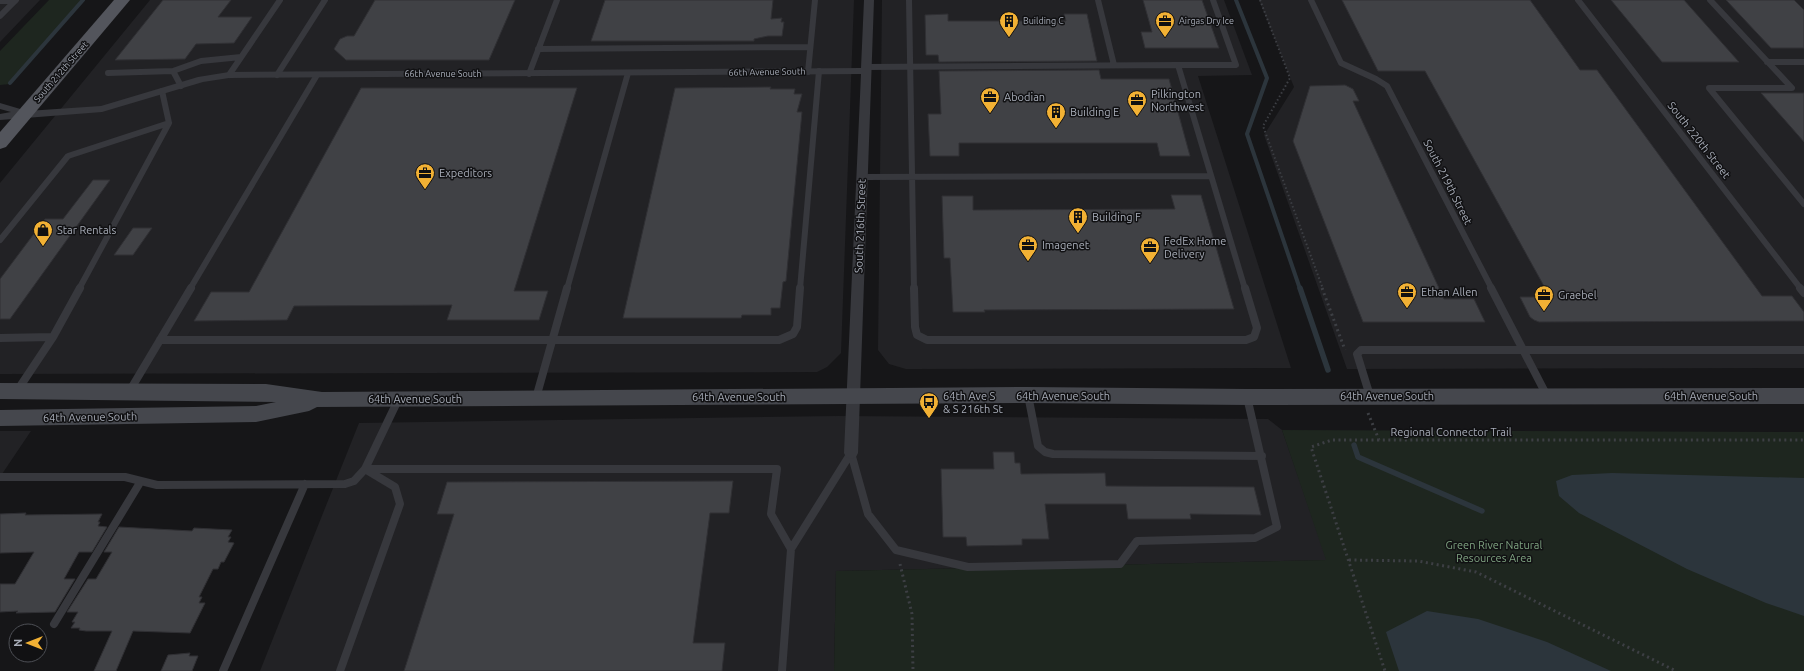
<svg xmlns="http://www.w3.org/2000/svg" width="1804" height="671" viewBox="0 0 1804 671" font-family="Ubuntu,sans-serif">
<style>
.built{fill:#222225}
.green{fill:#1e261f}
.water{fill:#2c353c}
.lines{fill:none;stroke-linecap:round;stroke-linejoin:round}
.stream-far1{stroke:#2c353c;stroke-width:4}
.stream{stroke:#2c353c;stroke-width:5.5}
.building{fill:#404145;stroke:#303034}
.path-far1{stroke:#3d3f44;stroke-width:2;stroke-dasharray:1.5 2.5;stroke-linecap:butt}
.path{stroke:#3d3f44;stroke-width:3;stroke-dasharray:2 3.5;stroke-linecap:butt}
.lane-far1{stroke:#37383d;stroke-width:6}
.lane{stroke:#37383d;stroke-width:8}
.street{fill:#37383d;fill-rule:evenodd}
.secondary{fill:#45474d;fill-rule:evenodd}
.primary{fill:#53555c;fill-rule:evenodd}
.labels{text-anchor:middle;stroke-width:3;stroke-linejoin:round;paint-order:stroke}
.far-poi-label{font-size:9px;fill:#a8adb8;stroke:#111113;text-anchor:start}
.far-street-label{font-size:9px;fill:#a8adb8;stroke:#111113}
.poi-label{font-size:11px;fill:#a8adb8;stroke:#111113;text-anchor:start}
.street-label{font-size:11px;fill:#a8adb8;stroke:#111113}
.park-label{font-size:11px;fill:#7fa381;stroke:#111113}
</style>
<rect width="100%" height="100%" fill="#161618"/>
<path class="built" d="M0,0H40L0,42Z
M150,0H854L841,353L827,367L817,372L0,374V183Z
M882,0H1224L1252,75L1198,76L1291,368L906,369L889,364L878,350Z
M1259,0H1804V368L1347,369L1264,135L1294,87Z
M838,416L1268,419L1282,430L1327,560L836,571L834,671H260L359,423Z
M0,431H31L0,477Z"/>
<path class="green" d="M49,0H85L10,84L0,85V51Z
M1282,430L1804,432V671H834L836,571L1326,560Z"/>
<path class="water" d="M1612,473L1804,478V616L1766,603L1687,569L1579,513L1559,496L1556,481L1572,475Z
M1427,611L1478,619L1547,642L1611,671H1399L1386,632Z"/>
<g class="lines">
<path class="stream-far1" d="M1236,0L1267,78L1247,134L1300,289
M10,83L83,0"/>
<path class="stream" d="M1300,288L1328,370
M1354,445L1358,457L1482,511"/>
</g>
<path class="building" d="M163,0H231L218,17H252L234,43L196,44L185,59L115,60Z
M375,0H515L489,60H346L334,49L340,39L347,36H354Z
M605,0H773L771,19L782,18L781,22H784L782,36H768L754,39V41H591Z
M1143,0H1202L1219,48H1145L1141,32H1152Z
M1342,0H1530L1580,70H1597L1762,296H1792L1804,312V321L1539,322L1534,320L1530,317L1520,297H1550L1425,71H1378Z
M1611,0H1684L1739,62H1662Z
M1726,0H1794L1804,10V48H1771Z
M948,14V21H1066L1064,14H1087L1097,61L939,62L938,55H926L925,15Z
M1099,70L1101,79H1169L1190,156H1160L1157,143H959V156H930L928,114H941L939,71Z
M1345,85L1353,89L1359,101H1353L1444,299H1474L1485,322H1363L1293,141L1310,86Z
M771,87L770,89H795L794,94H802L797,112H802L786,281L783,282L780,308H771V315H742L741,318H623L675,88Z
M361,88H577L514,291H548L539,320H447L452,305L294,306L287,320L194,321L211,292H249Z
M1761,93H1804V142Z
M93,180H110L10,319H0V279L45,219H63Z
M1171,195H1201L1234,309L984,310L985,312H953L950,258H944L942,196H973V210L1175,209Z
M133,228H152L133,255H114Z
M993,452H1014L1015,463H1020L1021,474L1105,473L1106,486L1254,487L1261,515L1190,514L1191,519H1128L1126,504H1045L1049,539H1022V545L967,546L966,537H943L941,469H994Z
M733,481L729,513H710L693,643H725L722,671H404L454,514H437L447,482Z
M26,513L25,515L102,514L98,522H100L98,526L107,527L92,552H79L64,579H75L55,612L16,613L18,611L0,612V584H15L34,552L0,553V514Z
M119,527L192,531L194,528L232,530L228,537H231L228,542L234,543L224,562H221L218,569H213L199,597H202L199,603H205L190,633L133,631L116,671H94L112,631H86L79,630L80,628H71L75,622H72L78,612H67L88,579H96L112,552H104Z
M190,653L189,656H198L192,671H161L168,655Z"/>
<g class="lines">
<path class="path-far1" d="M1260,0L1290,78L1263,126L1323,289"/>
<path class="path" d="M1322,288L1345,350
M1368,413L1379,440H1804
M1379,440H1332L1311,447L1385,671
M1349,560L1418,561L1476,572L1676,671
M900,564L912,614L913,671"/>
<path class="lane-far1" d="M909,0L914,289
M1098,0L1114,65
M1213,0L1236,65H1178L1245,289
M1311,0L1341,63L1376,79L1387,86L1492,289
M1578,0L1801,289
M1710,0L1792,88H1709L1804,204
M0,1H15
M0,16L16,0
M538,49L810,47
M1767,62H1804
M866,67L1178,65
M173,71L201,61L241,57
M808,72L815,0
M108,73L173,71L181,86
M529,74L557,0
M229,75L280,0
M277,75L325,0
M862,177L1211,176
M0,240L68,156L169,123L162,91
M79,289L169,123
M190,289L317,75
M567,289L628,73
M800,289L819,71"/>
<path class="lane" d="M914,288L915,327L917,335L927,340H1246L1254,337L1257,328L1245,288
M1491,288L1547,396
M1800,288L1804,293
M53,337L80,288
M0,338L53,337L17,391
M160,340H779L793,334L797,327L800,288
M129,392L191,288
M1028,395L1038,446L1045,452L1053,454L1262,456
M1370,396L1357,354L1361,350H1804
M536,398L567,288
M851,453L868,514L896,550L968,567L1120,564L1137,541L1255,538L1277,527L1247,397
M365,469H777L771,514L791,549
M0,477H125L157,485L345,484L354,481L365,469L398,400
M54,624L141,481
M223,671L305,484
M340,671L400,504L395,487L365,469
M782,671L791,549L851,453"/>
<path class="street" d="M864,0H874L858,453L856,457L851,459L846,457L844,453L861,74L229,78L203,82L102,112L0,120V114L11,112L0,109V103L27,111L101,106L198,77L229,72L861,68Z"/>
<path class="secondary" d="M0,383L266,384L322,392L1028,387L1247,389L1804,388V404L1247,405L1028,403L317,407L309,411L256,422L0,426V410L256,406L276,402L0,399Z"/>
<path class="primary" d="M114,0H130L6,147L0,149V132Z"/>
</g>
<defs>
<g id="building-pin" transform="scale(1)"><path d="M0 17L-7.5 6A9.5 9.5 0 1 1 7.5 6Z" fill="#f2b134" stroke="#111113"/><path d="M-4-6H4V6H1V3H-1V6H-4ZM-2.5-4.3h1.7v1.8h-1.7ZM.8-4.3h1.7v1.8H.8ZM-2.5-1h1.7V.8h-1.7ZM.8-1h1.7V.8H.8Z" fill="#111"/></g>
<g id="office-pin" transform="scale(1)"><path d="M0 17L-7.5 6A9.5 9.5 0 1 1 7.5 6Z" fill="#f2b134" stroke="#111113"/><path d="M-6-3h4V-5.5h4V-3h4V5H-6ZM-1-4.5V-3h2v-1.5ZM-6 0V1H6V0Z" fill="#111"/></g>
<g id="shop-pin" transform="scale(1)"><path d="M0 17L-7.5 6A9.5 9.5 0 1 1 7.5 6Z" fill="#f2b134" stroke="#111113"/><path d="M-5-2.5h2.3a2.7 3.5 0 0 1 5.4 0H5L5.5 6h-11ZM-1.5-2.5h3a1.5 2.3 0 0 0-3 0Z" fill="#111"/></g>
<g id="bus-pin" transform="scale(1)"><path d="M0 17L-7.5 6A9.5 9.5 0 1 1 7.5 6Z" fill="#f2b134" stroke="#111113"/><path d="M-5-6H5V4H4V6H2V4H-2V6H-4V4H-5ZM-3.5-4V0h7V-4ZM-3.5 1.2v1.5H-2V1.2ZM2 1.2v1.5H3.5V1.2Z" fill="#111"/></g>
</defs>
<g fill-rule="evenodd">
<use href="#building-pin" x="1009" y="21"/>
<use href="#office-pin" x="1165" y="21"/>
<use href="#office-pin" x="990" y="97"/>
<use href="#office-pin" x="1137" y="100"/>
<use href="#building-pin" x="1056" y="112"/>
<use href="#office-pin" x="425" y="173"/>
<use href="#building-pin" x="1078" y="217"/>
<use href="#shop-pin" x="43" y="230"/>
<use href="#office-pin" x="1028" y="245"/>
<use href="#office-pin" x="1150" y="247"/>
<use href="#office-pin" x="1407" y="292"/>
<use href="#office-pin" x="1544" y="295"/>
<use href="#bus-pin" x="929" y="402"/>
</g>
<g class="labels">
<g class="far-poi-label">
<text x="1023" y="24">Building C</text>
<text x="1179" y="24">Airgas Dry Ice</text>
</g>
<g class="far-street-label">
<text transform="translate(61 72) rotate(-49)" y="3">South 212th Street</text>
<text transform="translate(767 72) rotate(-1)" y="3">66th Avenue South</text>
<text x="443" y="77">66th Avenue South</text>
</g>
<g class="poi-label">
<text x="1151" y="98">Pilkington<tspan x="1151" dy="13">Northwest</tspan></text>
<text x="1004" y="101">Abodian</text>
<text x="1070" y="116">Building E</text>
<text x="439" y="177">Expeditors</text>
<text x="1092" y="221">Building F</text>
<text x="57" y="234">Star Rentals</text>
<text x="1164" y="245">FedEx Home<tspan x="1164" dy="13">Delivery</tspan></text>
<text x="1042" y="249">Imagenet</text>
<text x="1421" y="296">Ethan Allen</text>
<text x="1558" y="299">Graebel</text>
<text x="943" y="400">64th Ave S<tspan x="943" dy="13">&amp; S 216th St</tspan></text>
</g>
<g class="street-label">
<text transform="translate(1699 140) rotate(52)" y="4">South 220th Street</text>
<text transform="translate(1448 182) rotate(63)" y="4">South 219th Street</text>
<text transform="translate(860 226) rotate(-88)" y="4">South 216th Street</text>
<text x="1063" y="400">64th Avenue South</text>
<text x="1387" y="400">64th Avenue South</text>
<text x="1711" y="400">64th Avenue South</text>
<text x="739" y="401">64th Avenue South</text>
<text x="415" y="403">64th Avenue South</text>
<text transform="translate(90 417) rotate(-1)" y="4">64th Avenue South</text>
<text x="1451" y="436">Regional Connector Trail</text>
</g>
<g class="park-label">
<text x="1494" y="549">Green River Natural<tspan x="1494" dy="13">Resources Area</tspan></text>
</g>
</g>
<g transform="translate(28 643) rotate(270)"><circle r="19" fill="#111113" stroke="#4d4f55"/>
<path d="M0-3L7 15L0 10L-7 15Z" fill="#f2b134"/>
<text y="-6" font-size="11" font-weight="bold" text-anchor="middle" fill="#a8adb8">N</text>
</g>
</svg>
